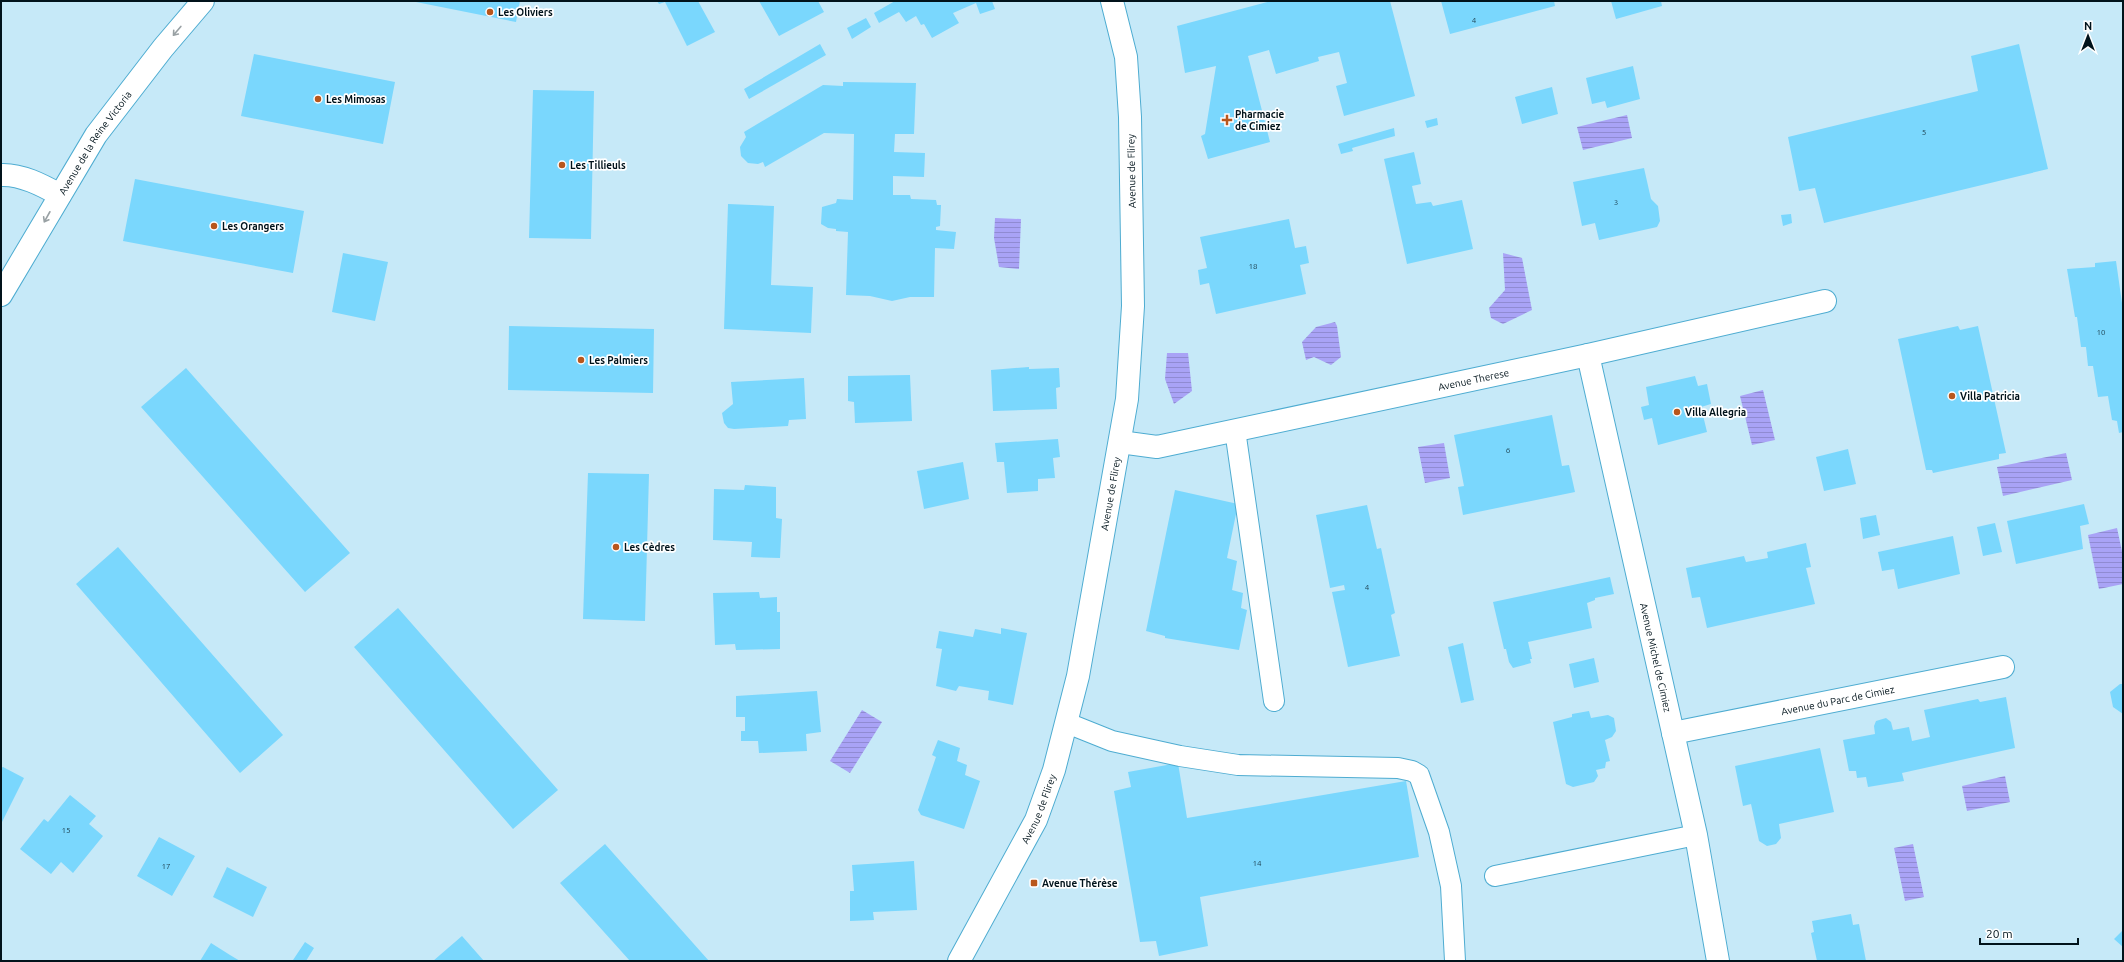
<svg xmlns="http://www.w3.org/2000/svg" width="2124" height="962" viewBox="0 0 2124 962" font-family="Ubuntu,sans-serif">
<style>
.water{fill:url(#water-rules)}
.building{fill:#7ad7fd}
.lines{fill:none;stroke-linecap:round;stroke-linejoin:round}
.service-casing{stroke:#4eacd1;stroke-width:22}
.minor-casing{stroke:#4eacd1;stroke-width:24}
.tertiary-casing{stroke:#4eacd1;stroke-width:24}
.secondary-casing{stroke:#4eacd1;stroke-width:24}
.service{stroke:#fff;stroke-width:20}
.minor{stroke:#fff;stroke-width:22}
.tertiary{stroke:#fff;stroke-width:22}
.secondary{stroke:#fff;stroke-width:22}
.oneway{stroke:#99a1a4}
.poi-dot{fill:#b8561c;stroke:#fff;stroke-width:1.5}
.labels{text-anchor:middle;stroke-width:3.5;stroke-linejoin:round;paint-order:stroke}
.number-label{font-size:8px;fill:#1f4454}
.poi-label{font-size:10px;font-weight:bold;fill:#01131b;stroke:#fff;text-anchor:start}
.street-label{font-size:10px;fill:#01131b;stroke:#fff}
</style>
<defs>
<pattern id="water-rules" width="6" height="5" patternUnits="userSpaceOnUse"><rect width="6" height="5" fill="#a9a3f6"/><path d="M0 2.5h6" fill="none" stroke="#908bd2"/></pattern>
</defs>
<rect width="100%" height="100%" fill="#c6e9f8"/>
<path class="water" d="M1627,115L1632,138L1583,150L1577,127Z
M995,218L1021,219L1019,269L999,267L994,238Z
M1503,253L1522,258L1532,310L1503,324L1491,318L1489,308L1505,290Z
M1335,322L1337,326L1341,357L1331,365L1314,357L1306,360L1302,342L1316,327Z
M1167,353H1188L1192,391L1174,404L1165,379Z
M1763,390L1775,440L1752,445L1740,396Z
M1444,443L1450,478L1425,483L1418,447Z
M2066,453L2072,480L2003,496L1997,467Z
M2117,528L2123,556V584L2099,589L2088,535Z
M862,710L882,722L850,773L830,761Z
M2005,776L2010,802L1967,811L1962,786Z
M1913,844L1924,897L1905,901L1894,848Z"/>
<path class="building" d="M411,1H520L516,22Z
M657,1H698L715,32L687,46L665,2L659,4Z
M759,1H818L824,12L779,36Z
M895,1H992L995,9L980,14L976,3L953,13L959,23L932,38L924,24L921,25L916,16L906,22L899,12L879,23L874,13Z
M1271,1H1390L1415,96L1344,116L1336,86L1347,83L1339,52L1318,57L1319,61L1276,74L1269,50L1248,56L1270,142L1208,159L1201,136L1205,134L1216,66L1185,73L1177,26Z
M1441,1H1554L1555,6L1450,34Z
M1611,1H1661L1662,6L1616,19Z
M866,18L871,27L852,39L847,28Z
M820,44L826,55L749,99L744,89Z
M2019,44L2048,169L1824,223L1815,188L1799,191L1788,137L1978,91L1971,56Z
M254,54L395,82L383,144L241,116Z
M1633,66L1640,99L1607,108L1605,101L1592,104L1586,78Z
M843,82L916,83L914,134H895L894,152L925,153L924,177L893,176V195H910L911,199L936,200L937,205H941L940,226L936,227V230L956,232L954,249L935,248L934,297H910L892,301L870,296L846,295L848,232L836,231V229L828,228L821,224L822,207L836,203L837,199L853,200L854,134L824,133L765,167L763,162L758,164L748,163L741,156L740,147L746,137L744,132L823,85L843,86Z
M1552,87L1558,114L1522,124L1515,97Z
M533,90L594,91L591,239L529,238Z
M1437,118L1438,125L1427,128L1425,121Z
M1394,128L1395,136L1352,148L1353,151L1341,154L1338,144Z
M1414,152L1421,184L1412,186L1416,204L1431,202L1433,206L1462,200L1473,249L1407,264L1384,159Z
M1644,168L1651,199L1658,206L1660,221L1657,227L1599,240L1595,223L1582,226L1573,182Z
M135,179L304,211L293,273L123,241Z
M728,204L774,206L771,285L813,287L811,333L724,329Z
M1791,214L1792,223L1783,226L1781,215Z
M1289,219L1295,248L1306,246L1309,263L1300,265L1306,294L1216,314L1209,283L1200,285L1198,270L1207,268L1200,237Z
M343,253L388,262L375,321L332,312Z
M2116,261L2123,310V432L2119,433L2117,421L2112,420L2108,396L2098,397L2093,366H2088L2086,347H2081L2077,317H2075L2067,269L2095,267V263Z
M509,326L654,329L653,393L508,390Z
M1958,326L1960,330L1978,326L2006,453L1999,454V459L1933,473L1932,470H1926L1898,339Z
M1029,367V369L1059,368L1060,387L1056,388L1057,409L993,411L991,370Z
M186,368L350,553L305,592L141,407Z
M910,375L912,421L855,423L854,402L848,401V376Z
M1695,376L1698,386L1707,384L1711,404L1701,407L1707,432L1658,445L1652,418L1644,420L1641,407L1649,405L1646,387Z
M804,378L806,419L789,420L788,426L734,429L728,428L724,423L722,413L733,404L731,382Z
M1552,415L1562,466L1569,465L1575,492L1463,515L1458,487L1464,486L1454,435Z
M1058,439L1060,457L1053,458L1055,478L1038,479V491L1007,493L1004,462H997L995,443Z
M1848,449L1856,484L1824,491L1816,457Z
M963,462L969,499L924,509L917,471Z
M588,473L649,474L645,621L583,619Z
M745,485L776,487V518L782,519L780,558L751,557L752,542L713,540L714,489L744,490Z
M1175,490L1238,504L1227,558L1237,561L1232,590L1243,593L1241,608L1247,610L1239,650L1165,638V636L1146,631Z
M2084,504L2089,524L2080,526L2083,549L2016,564L2007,521Z
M1367,505L1377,549L1381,548L1395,613L1391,615L1400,656L1348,667L1332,592L1345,590L1344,585L1330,588L1316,515Z
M1876,515L1880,535L1863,539L1860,518Z
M1995,523L2002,552L1983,556L1977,527Z
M1953,536L1960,574L1898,589L1894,569L1882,571L1878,552Z
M1806,543L1811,567L1806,568L1815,604L1707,628L1700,597L1692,598L1686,568L1744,556L1746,562L1768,558L1767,552Z
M118,547L283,735L240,773L76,584Z
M1610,577L1614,594L1595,598V600L1587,603L1592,628L1528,642L1532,659H1530L1531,663L1513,668L1509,662L1506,649H1504L1493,602Z
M759,592L760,598L777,597V612H780V649L736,650L735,644L715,645L713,593Z
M398,608L558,790L513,829L354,647Z
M1001,628L1027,633L1013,705L988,700L989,691L959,686L956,691L936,686L942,649L936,648L939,631L973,637L975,629L1001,634Z
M1463,643L1474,700L1461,703L1448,647Z
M1594,658L1599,682L1574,688L1569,664Z
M2120,684H2123V714L2113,707L2110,692Z
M817,691L821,732L806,734L807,751L759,753L758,741H741V731H745V717H736V696Z
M2006,697L2015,748L1902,773L1904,781L1868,787L1866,777L1857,778L1856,771H1849L1843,740L1875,734L1874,726L1876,721L1886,718L1891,722L1893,730L1909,727L1912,741L1930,737L1924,710L1978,699L1980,702Z
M1589,711L1591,718L1608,715L1614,718L1616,731L1612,737L1605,740L1610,761L1606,762L1605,768L1596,770L1598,776L1594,782L1573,787L1566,784L1553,722L1572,717V714Z
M938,740L960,748L957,761L967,765L965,775L980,781L964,829L921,815L918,810L936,757L932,755Z
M1820,748L1834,812L1779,824L1781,838L1776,844L1767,846L1759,841L1751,804L1743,806L1735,766Z
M1178,763L1187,818L1406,781L1419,857L1200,897L1208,946L1159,956L1156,941L1140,942L1114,791L1131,787L1128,772Z
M3,767L24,778L1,824V768Z
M70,795L96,816L89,824L103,836L73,873L61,862L51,874L20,849L44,819L48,822Z
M159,837L195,856L172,896L137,876Z
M605,844L709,961H630L560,883Z
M914,861L917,910L873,912L874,920L850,921V891H854L852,865Z
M227,867L267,887L253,917L213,897Z
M1851,914L1853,925L1859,924L1866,961H1817L1811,933L1814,932L1812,921Z
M2123,930V947L2114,939Z
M462,936L484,961H433Z
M305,942L314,948L306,961H294L293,960Z
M211,943L230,955L240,961H200Z"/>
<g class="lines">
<g class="service-casing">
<path id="service" d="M1235,430L1274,701
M1067,723L1112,741L1180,756L1238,765L1398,768L1412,771L1419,775L1439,832L1451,886L1455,961
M1495,876L1696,835"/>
</g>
<g class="minor-casing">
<g id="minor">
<path d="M1,175C21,174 42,185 60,195"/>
<path id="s1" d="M1588,355L1696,835L1718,961"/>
<path id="s2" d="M1120,442L1157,447L1588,355L1825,301"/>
<path id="s3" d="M1673,733L2003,667"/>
</g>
</g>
<g class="tertiary-casing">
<g id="tertiary">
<path id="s4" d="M1,295L96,135L163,48L203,1"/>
</g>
</g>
<g class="secondary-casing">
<g id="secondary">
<path id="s5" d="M959,961L1036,820L1054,770L1078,676L1127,399L1133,306L1130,117L1126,57L1112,1"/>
</g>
</g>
<use href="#service" class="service"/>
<use href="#minor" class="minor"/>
<use href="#tertiary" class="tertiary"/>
<use href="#secondary" class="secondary"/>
</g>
<defs><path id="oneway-shaft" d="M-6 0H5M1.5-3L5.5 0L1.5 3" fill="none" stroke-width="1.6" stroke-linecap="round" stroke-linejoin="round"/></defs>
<g class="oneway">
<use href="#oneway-shaft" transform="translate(177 31) rotate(130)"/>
<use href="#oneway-shaft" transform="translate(47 217) rotate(119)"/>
</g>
<g class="poi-dot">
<circle cx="490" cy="12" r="4"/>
<circle cx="318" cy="99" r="4"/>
<path d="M1225 114h4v4h4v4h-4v4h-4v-4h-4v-4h4z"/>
<circle cx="562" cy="165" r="4"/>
<circle cx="214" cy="226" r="4"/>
<circle cx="581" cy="360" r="4"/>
<circle cx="1952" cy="396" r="4"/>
<circle cx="1677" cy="412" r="4"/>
<circle cx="616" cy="547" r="4"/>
<rect x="1030" y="879" width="8" height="8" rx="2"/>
</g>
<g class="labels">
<g class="number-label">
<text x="1474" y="23">4</text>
<text x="1924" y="135">5</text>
<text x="1616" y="205">3</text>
<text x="1253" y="269">18</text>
<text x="2101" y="335">10</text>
<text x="1508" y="453">6</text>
<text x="1367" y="590">4</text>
<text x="66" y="833">15</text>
<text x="1257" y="866">14</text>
<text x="166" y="869">17</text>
</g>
<g class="poi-label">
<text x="498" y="16">Les Oliviers</text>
<text x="326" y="103">Les Mimosas</text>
<text x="1235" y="118">Pharmacie<tspan x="1235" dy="12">de Cimiez</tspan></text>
<text x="570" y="169">Les Tillieuls</text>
<text x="222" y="230">Les Orangers</text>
<text x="589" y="364">Les Palmiers</text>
<text x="1960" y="400">Villa Patricia</text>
<text x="1685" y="416">Villa Allegria</text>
<text x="624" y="551">Les Cèdres</text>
<text x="1042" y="887">Avenue Thérèse</text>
</g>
<g class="street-label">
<text dy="4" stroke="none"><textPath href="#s4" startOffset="179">Avenue de la Reine Victoria</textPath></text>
<text transform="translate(1131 171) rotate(-91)" y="4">Avenue de Flirey</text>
<text dy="4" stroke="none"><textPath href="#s2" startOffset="361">Avenue Therese</textPath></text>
<text dy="4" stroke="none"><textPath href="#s5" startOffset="496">Avenue de Flirey</textPath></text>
<text dy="4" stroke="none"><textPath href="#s1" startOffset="310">Avenue Michel de Cimiez</textPath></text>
<text dy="4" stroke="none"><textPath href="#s3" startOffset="168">Avenue du Parc de Cimiez</textPath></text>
<text dy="4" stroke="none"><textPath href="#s5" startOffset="172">Avenue de Flirey</textPath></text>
</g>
</g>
<rect width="2124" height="962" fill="none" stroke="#01131b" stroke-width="4"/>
<g transform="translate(2088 36)" stroke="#ffffff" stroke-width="3" paint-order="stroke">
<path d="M0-3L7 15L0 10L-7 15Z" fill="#01131b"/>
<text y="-6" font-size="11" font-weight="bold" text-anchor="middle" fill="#01131b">N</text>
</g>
<path d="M1980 938v6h98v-6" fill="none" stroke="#01131b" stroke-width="2"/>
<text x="1986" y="938" font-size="12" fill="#01131b" stroke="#ffffff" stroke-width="3" paint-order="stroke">20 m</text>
</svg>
